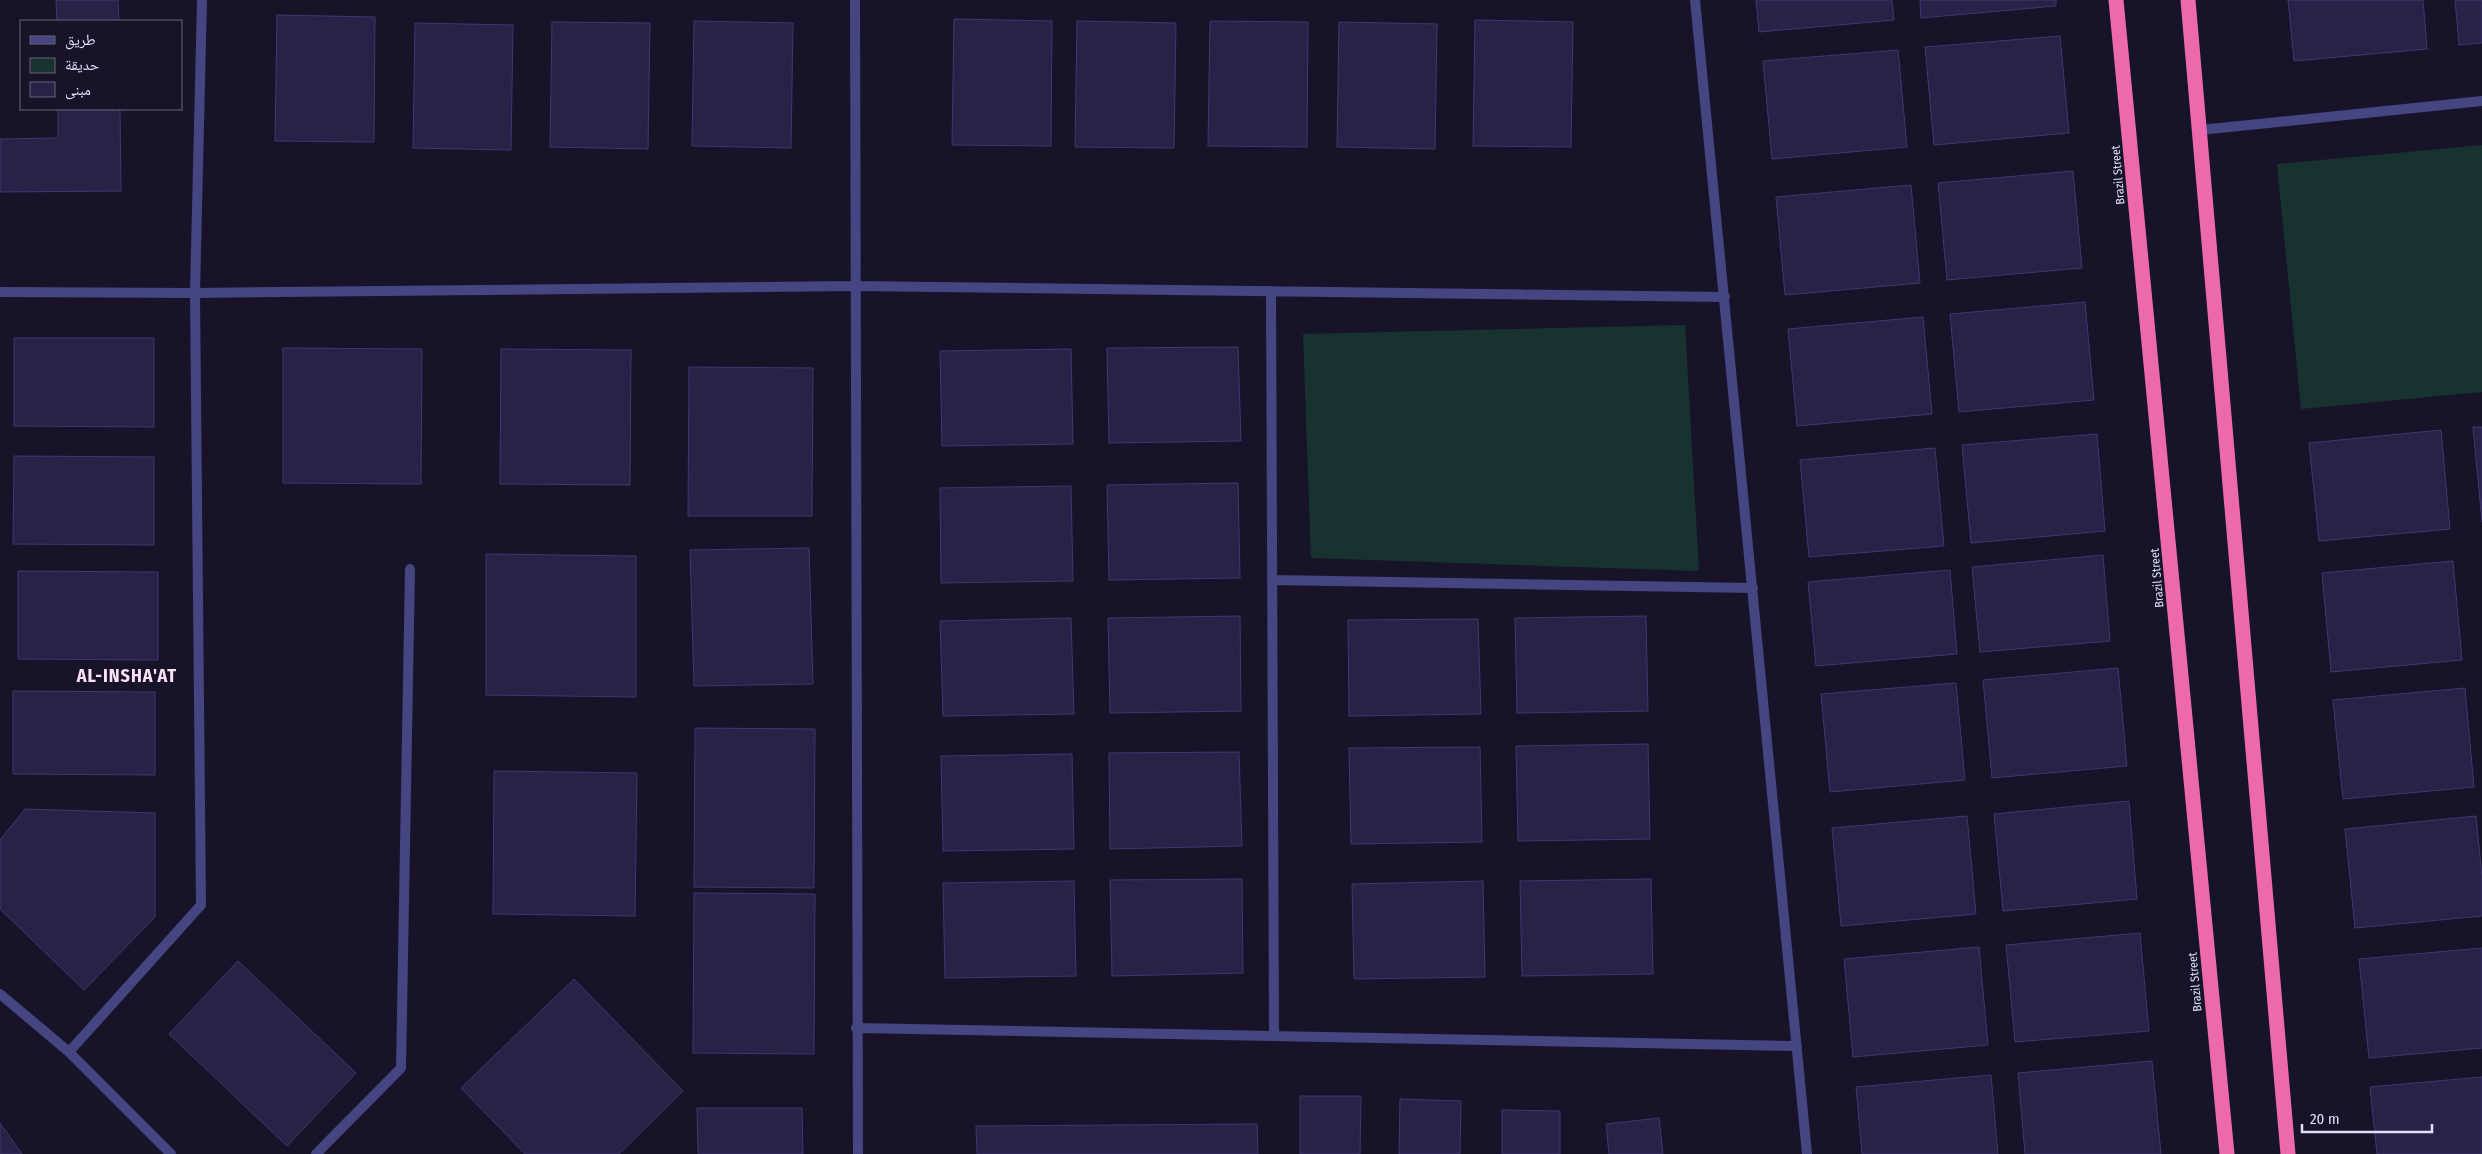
<svg xmlns="http://www.w3.org/2000/svg" width="2482" height="1154" viewBox="0 0 2482 1154" font-family="'Fira Sans Condensed','Noto Naskh Arabic',sans-serif">
<style>
.green{fill:#183230}
.building{fill:#282247;stroke:#403771}
.lines{fill:none;stroke-linecap:round;stroke-linejoin:round}
.street{stroke:#454582;stroke-width:10}
.highway{stroke:#ed69ae;stroke-width:15}
.labels{text-anchor:middle;stroke-width:4;stroke-linejoin:round;paint-order:stroke}
.street-label{font-size:12px;fill:#e1dffb;stroke:#171429}
.district-label{font-size:18px;font-weight:bold;letter-spacing:1px;fill:#fbe1f3;stroke:#171429}
</style>
<rect width="100%" height="100%" fill="#171429"/>
<path class="green" d="M2482,145V392L2301,409L2277,164Z
M1685,325L1699,571L1311,558L1303,334Z"/>
<path class="building" d="M56,0H118L119,21H57Z
M1756,0H1892L1894,20L1759,32Z
M1920,0H2056V6L1921,18Z
M2288,0H2423L2427,49L2294,61Z
M2455,0H2482V43L2459,45Z
M277,15L375,17L374,142L275,141Z
M954,19L1052,21L1051,146L952,145Z
M1475,20L1573,22L1571,147L1473,146Z
M694,21L793,23L791,148L692,146Z
M1077,21L1176,23L1174,148L1075,147Z
M1210,21L1308,22L1307,147L1208,146Z
M552,22L650,23L648,149L550,147Z
M1339,22L1437,24L1435,149L1337,147Z
M415,23L513,25L511,150L413,148Z
M2060,36L2069,133L1934,145L1925,47Z
M1898,50L1907,147L1772,159L1763,61Z
M58,109H120L121,191L0,192V139L58,138Z
M2073,171L2082,268L1947,280L1938,183Z
M1911,185L1920,283L1785,295L1776,197Z
M2085,302L2094,400L1959,412L1950,314Z
M1923,317L1932,414L1797,426L1788,329Z
M14,338H154V427L14,426Z
M1238,347L1241,441L1109,443L1107,348Z
M283,348L422,349L421,484L283,483Z
M501,349L631,350L630,485L500,484Z
M1071,349L1073,444L942,446L940,351Z
M689,367L813,368L812,516H688Z
M2473,427H2482V522Z
M2441,430L2450,529L2319,541L2309,443Z
M2097,434L2105,531L1971,543L1962,445Z
M1935,448L1944,546L1809,557L1800,460Z
M14,456L154,457V545L13,544Z
M1238,483L1240,578L1109,580L1107,485Z
M1071,486L1073,581L941,583L940,488Z
M809,548L813,684L694,686L690,550Z
M486,554L636,556V697L486,695Z
M2103,555L2110,641L1980,652L1972,567Z
M2453,561L2462,660L2331,672L2322,573Z
M1950,570L1957,654L1816,666L1808,582Z
M18,571L158,572V660L18,659Z
M1240,616L1241,711L1110,713L1108,618Z
M1646,616L1648,711L1517,713L1515,618Z
M1071,618L1074,714L943,716L940,621Z
M1478,619L1481,714L1349,716L1348,620Z
M2118,668L2127,766L1992,778L1983,680Z
M1956,683L1965,780L1830,792L1821,694Z
M2465,688L2474,787L2343,799L2333,700Z
M13,691L155,692V775L13,774Z
M695,728L815,729L814,888L694,887Z
M1648,744L1650,839L1518,841L1516,746Z
M1480,747L1482,842L1351,844L1349,748Z
M1239,752L1242,846L1110,849L1109,753Z
M1072,754L1074,849L943,851L941,756Z
M494,771L637,773L635,916L493,914Z
M2129,801L2137,899L2003,911L1994,814Z
M25,809L155,813V917L84,990L0,909V840Z
M1967,816L1976,914L1841,926L1832,828Z
M2476,816L2482,877V916L2355,928L2345,829Z
M1242,879L1243,973L1112,976L1110,880Z
M1651,879L1653,974L1522,976L1520,881Z
M1074,881L1076,976L945,978L943,883Z
M1483,881L1485,977L1354,979L1352,884Z
M694,893L815,894L814,1054L693,1053Z
M2140,933L2149,1031L2015,1042L2006,945Z
M1979,947L1988,1045L1853,1057L1844,959Z
M2482,948V1048L2369,1058L2359,959Z
M238,961L356,1073L287,1146L169,1034Z
M574,979L683,1091L619,1154H525L461,1088Z
M2152,1061L2161,1154H2025L2018,1073Z
M1991,1075L1998,1154H1862L1856,1087Z
M2482,1077V1154H2377L2370,1087Z
M1300,1096H1361L1360,1154H1300Z
M1400,1099L1461,1101L1460,1154H1399Z
M697,1108H802L803,1154H698Z
M1502,1110L1560,1111V1154H1502Z
M1659,1118L1663,1154H1609L1606,1124Z
M0,1123L22,1154H0Z
M1257,1124L1258,1154H977L976,1126Z"/>
<g class="lines">
<path class="street" d="M855,0L858,1154
M1695,0L1807,1154
M2200,130L2482,101
M1271,291L1274,1036
M0,292L195,293L855,286L1725,297
M1272,580L1753,588
M0,994L69,1052L171,1154
M856,1028L1797,1046
M69,1052L201,905L195,293L202,0
M316,1154L401,1068L410,569"/>
<path class="highway" d="M2116,0L2227,1154
M2188,0L2288,1154"/>
</g>
<g class="labels">
<g class="street-label">
<text transform="translate(2118 175) rotate(-95)" y="4">Brazil Street</text>
<text transform="translate(2157 578) rotate(-95)" y="4">Brazil Street</text>
<text transform="translate(2195 982) rotate(-95)" y="4">Brazil Street</text>
</g>
<g class="district-label">
<text x="127" y="682">AL-INSHA'AT</text>
</g>
</g>
<rect x="20" y="20" width="162" height="90" fill="#171429" stroke="#68657d"/>
<rect x="30" y="36" width="25" height="8" fill="#454582" stroke="#68657d"/>
<text x="65" y="45" font-size="15" fill="#e1dffb">طريق</text>
<rect x="30" y="58" width="25" height="15" fill="#183230" stroke="#68657d"/>
<text x="65" y="70" font-size="15" fill="#e1dffb">حديقة</text>
<rect x="30" y="82" width="25" height="15" fill="#282247" stroke="#68657d"/>
<text x="65" y="95" font-size="15" fill="#e1dffb">مبنى</text>
<path d="M2302 1124v8h130v-8" fill="none" stroke="#e1dffb" stroke-width="2.5"/>
<text x="2310" y="1124" font-size="15" fill="#e1dffb" stroke="#171429" stroke-width="4" paint-order="stroke">20 m</text>
</svg>
